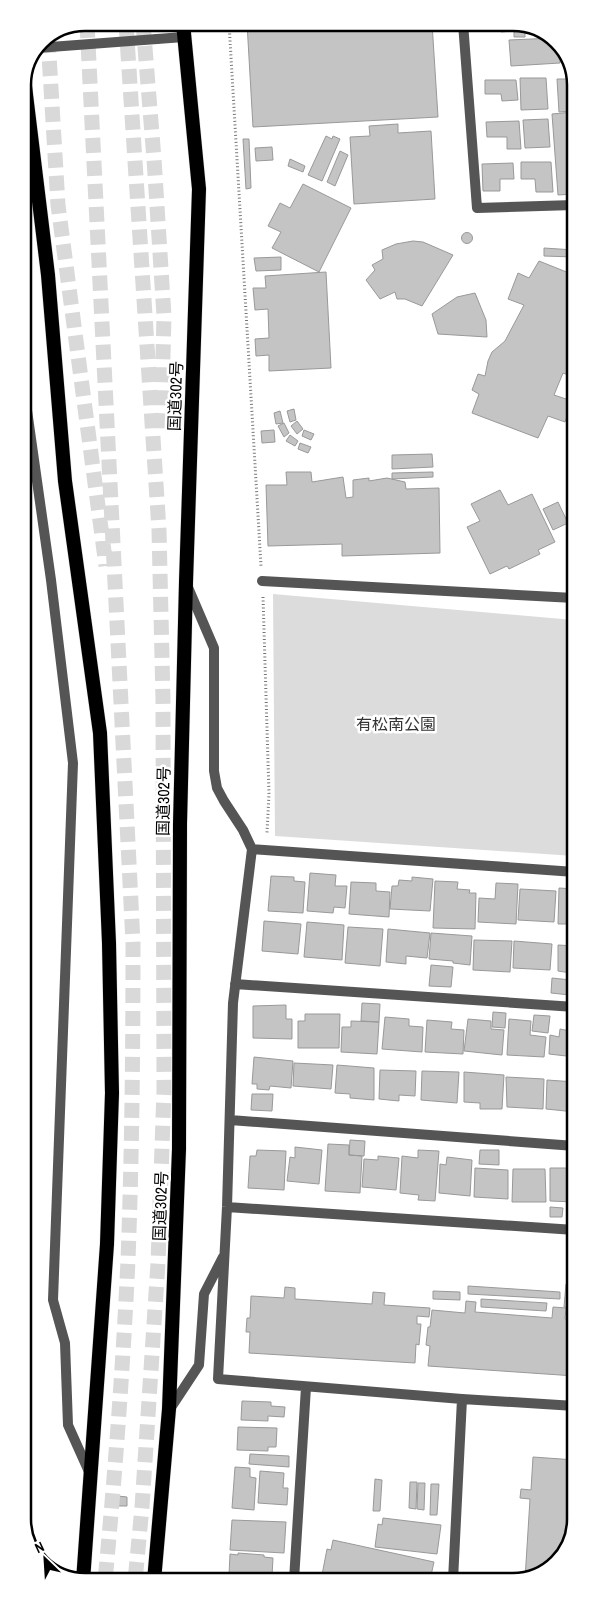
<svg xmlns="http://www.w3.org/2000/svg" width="598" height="1604" viewBox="0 0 598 1604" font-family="'Archivo Narrow','Noto Sans JP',sans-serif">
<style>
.green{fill:#dcdcdc}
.building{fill:#c4c4c4;stroke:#999}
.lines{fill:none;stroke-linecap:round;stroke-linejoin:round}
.motorway-tunnel{stroke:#d9d9d9;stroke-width:15;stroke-dasharray:15 8;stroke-linecap:butt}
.trunk-casing{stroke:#dbdbdb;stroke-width:15}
.path{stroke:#777;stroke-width:3;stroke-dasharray:1 2.5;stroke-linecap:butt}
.minor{stroke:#555;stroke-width:10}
.tertiary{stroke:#555;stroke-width:10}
.trunk{stroke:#000;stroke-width:14}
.tertiary-bridge{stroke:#555;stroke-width:10}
.labels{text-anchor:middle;stroke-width:5;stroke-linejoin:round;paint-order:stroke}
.street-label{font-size:16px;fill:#000;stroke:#fff}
.park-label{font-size:16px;fill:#333;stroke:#fff}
.rim{fill:none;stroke:#000;stroke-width:2.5}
</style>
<rect width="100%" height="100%" fill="#fff"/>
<path class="green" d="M273,594L574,620V856L275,836Z"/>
<path class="building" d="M247,23H432L438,117L253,127Z
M501,23H518L536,30L525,31V37H514V31L501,32Z
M554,38L560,46V63L511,66L509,40Z
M564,54L573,67L565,68Z
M520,78H546L548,109L521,110Z
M557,79H573V111L559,112Z
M485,80H516L518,100L502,101L501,94H485Z
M573,112V194L558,195L552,114Z
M548,119L550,147L525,148L523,120Z
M519,121L521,149H507V137H487L486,122Z
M398,124V133L431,131L435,199L354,204L350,137L370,136L369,126Z
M326,136L332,139L333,136L340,139L322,181L308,175Z
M243,139H249L251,188L246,189Z
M272,147L273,160L256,161L255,148Z
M340,151L348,155L335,186L327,182Z
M290,159L305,166L303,172L288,166Z
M521,162H551L553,192H536L535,179H521Z
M513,163L514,179H500V191H483L482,164Z
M303,184L351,208L319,272L272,248L281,232L268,226L280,203L290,208Z
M461.5 238a5.5 5.5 0 1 1 11 0a5.5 5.5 0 1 1-11 0Z
M413,241L423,242L453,255L422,306L405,299H397L395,292L380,299L366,280L375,270L372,265L383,259L382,250L396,244Z
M544,248L574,250V257L544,256Z
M281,257V270L256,271L254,258Z
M539,261L574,275V377L563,373L554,395L572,401L565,422L548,416L538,438L472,413L479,394L472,390L478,374L485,376L488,361L492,352L505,341L524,305L508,299L518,273L529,278Z
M326,272L331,368L269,371V355L256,356L255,339L269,338L268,309L255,310L253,288H266L265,276Z
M475,293L486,320L487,337L438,334L432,314L457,297Z
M294,409L296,420L290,422L287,411Z
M280,411L283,423L276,424L274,413Z
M297,421L303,429L297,434L291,426Z
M284,423L289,433L284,437L278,426Z
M274,430L275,442L262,443L261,431Z
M304,430L314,434L311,440L302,436Z
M290,435L298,441L295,446L286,441Z
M300,443L311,447L308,453L298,449Z
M432,454L433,467L392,469V455Z
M286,472H311L312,482L343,477L346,498L353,497V480L369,478V481L387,478L405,482L406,489L439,488L440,553L342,556V544L268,546L266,485H287Z
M433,472V477L392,479V473Z
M500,490L508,505L532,494L555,542L538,550L540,554L509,569L507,566L490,574L467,527L480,521L471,504Z
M558,502L568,523L553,530L543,509Z
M310,873L336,875L335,886H347L345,908L334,907L333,913L307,911Z
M271,876L294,877V881L305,882L303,913L268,911Z
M412,877L433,879L430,911L390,909L392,886H398L399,880L412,881Z
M435,881L458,882L457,889L470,890L469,893H476L475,929L433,928Z
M351,882L376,883V891L390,892L389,917L349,914Z
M496,883L518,884L516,924L478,922L479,898L495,899Z
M559,888L575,889V924H558Z
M520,889L556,891L554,922L518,920Z
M264,921L301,924L298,954L262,951Z
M307,922L344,925L342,960L304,957Z
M348,927L383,929L380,966L345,963Z
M388,929L430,933L427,958L406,956V964L386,962Z
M431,933L472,936L470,965L453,963V961L429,959Z
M474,940L512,941L510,972L473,970Z
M514,941L552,944L550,970L513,968Z
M558,945L575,946V977H571V973L558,971Z
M431,965L453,967L451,987L429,986Z
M552,978L571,980L570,995L551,993Z
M362,1003L380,1004L379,1022L361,1021Z
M286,1005V1019H292V1039L253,1038V1006Z
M493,1012L506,1013L505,1028L492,1027Z
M305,1014H340L339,1048H298V1021H305Z
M534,1015L550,1016L548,1033L532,1031Z
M385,1017L409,1019V1026L423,1027L422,1052L382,1049Z
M468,1019L491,1021V1029L504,1030L502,1055L464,1051Z
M509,1019L531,1021L530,1035L546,1037L544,1057L507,1055Z
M427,1020L452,1022L451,1029L464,1030L463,1054L425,1052Z
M351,1021L379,1022L377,1054L341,1052L342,1027H351Z
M570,1027L575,1028V1057L549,1054L550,1035L559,1037L560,1029L570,1031Z
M254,1057L293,1061L291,1088L270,1086L269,1090L257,1089V1084H252Z
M294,1063L333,1065L331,1089L293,1086Z
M337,1065L374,1068V1100L350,1098V1094L335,1093Z
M380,1070L416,1071L415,1096L399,1095V1101L379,1099Z
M422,1071L459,1072L457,1103L421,1100Z
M464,1072L504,1075L502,1109H480V1103L464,1102Z
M506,1077L544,1079L543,1109L507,1107Z
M547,1080L575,1082V1112L546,1109Z
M252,1094H273L272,1111L251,1110Z
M350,1140L365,1141L364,1156L349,1155Z
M328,1144L349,1145V1155L362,1156L360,1193L325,1191Z
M295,1147L322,1150L319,1184L287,1181L290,1157L295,1158Z
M257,1150L286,1151L284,1190L248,1188L250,1156H256Z
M418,1150L439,1151L435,1201L418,1200L419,1195L400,1193L402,1156L418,1158Z
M480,1150H499V1165L479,1164Z
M378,1156L399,1158L396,1190L362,1187L364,1159L378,1160Z
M447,1157L472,1160L470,1196L439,1193L440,1164L446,1165Z
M475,1168L508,1170V1199L474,1197Z
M550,1168H575V1202L550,1201Z
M513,1169H545L546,1202H512Z
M550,1207L563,1208L562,1217H550Z
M566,1284H575V1308L564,1307Z
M468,1286L560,1292V1299L468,1294Z
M285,1287L295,1288V1299L372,1304L373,1292L385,1293L384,1305L430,1308L429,1317L417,1316V1324H421L419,1345L416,1344L415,1363L249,1353L250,1332H246L247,1318H250L251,1296L284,1298Z
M433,1291L460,1292V1300L433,1299Z
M481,1299L547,1303L546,1311L481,1307Z
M466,1301L476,1302L475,1312L552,1318L553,1307L566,1308L565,1319H575V1376L428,1366L430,1346L426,1345L428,1327H430L432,1310L465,1313Z
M242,1401L271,1402V1406L285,1407L284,1417L268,1416V1421L241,1420Z
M238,1427L277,1428L276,1447H268V1451L237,1450Z
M250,1454L289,1456V1467L249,1464Z
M533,1457L575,1460V1519L562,1557L530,1579H525L530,1499L520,1498L521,1489L531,1490Z
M235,1467L250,1468V1477L256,1478L254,1510L232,1508Z
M260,1471L284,1473L283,1488H288L287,1505L258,1503Z
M375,1479L382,1480L380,1511H373Z
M410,1482H417L416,1509L409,1508Z
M418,1483H425L424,1510L417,1509Z
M431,1484H439L437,1515H430Z
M118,1496L127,1497V1506H118Z
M383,1518L441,1525L437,1554L375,1547L378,1524L382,1525Z
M232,1520L286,1522L284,1553L230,1550Z
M333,1540L434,1562L430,1580H321L327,1549L331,1550Z
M238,1553L264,1555V1557L273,1558L272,1576L256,1574V1577L229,1575L230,1554L238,1555Z"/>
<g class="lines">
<path class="motorway-tunnel" d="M87,23L133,943C133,1049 132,1154 128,1260C123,1367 115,1475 105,1581
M126,23L159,530L163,700L164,1090L158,1263L142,1507L135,1581
M143,23L154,159L164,316L161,433
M48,38L58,205L106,566"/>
<g class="trunk-casing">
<path id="trunk" d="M24,78L48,275L65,481L100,733L109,943L112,1093L107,1244L83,1581
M154,1581L169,1409L179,1149L180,824L186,582L199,189L183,23"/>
</g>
<path class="path" d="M229,23L261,566
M263,597L269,794L267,833"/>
<path class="minor" d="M463,23L477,208L574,205
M23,382L51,580L73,763L53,1300L65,1343L68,1425L90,1474
M262,581L574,598
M187,585L214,648V771L217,788L224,801L243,830L252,849L233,1003L227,1207L218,1379L462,1399L575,1406
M252,849L575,872
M235,984L575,1007
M230,1120L575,1146
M227,1207L575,1230
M170,1409L199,1365L204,1294L223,1257
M294,1580L306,1387
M453,1580L462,1399"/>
<path class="tertiary" d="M157,39L184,37"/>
<use href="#trunk" class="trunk"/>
<path class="tertiary-bridge" d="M37,48L157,39"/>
</g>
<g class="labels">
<g class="street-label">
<text transform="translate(175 396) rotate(-88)" y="6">国道302号</text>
<text transform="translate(163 801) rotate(-89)" y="6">国道302号</text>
<text transform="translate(160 1206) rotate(-88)" y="6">国道302号</text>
</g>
<g class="park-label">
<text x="396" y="730">有松南公園</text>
</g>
</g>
<path d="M0 0H598V1604H0ZM85 31H513A54 54 0 0 1 567 85V1519A54 54 0 0 1 513 1573H85A54 54 0 0 1 31 1519V85A54 54 0 0 1 85 31Z" fill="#fff" fill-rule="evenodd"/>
<path class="rim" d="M85 31H513A54 54 0 0 1 567 85V1519A54 54 0 0 1 513 1573H85A54 54 0 0 1 31 1519V85A54 54 0 0 1 85 31Z"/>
<g transform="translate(45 1559) rotate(335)" stroke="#ffffff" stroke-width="4" paint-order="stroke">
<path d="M0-4L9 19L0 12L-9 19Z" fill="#000000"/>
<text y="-8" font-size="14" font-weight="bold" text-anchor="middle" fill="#000000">N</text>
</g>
</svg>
